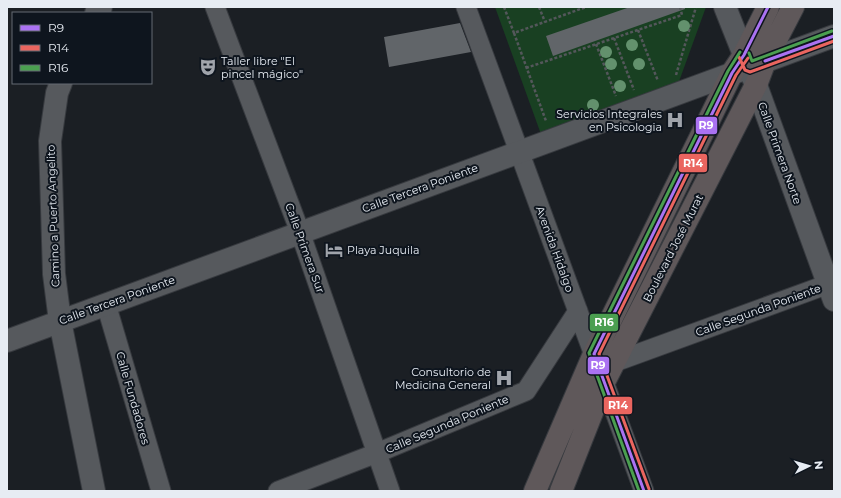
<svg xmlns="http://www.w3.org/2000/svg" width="841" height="498" viewBox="0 0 841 498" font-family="Montserrat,sans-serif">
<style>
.green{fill:#194022}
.building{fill:#616569}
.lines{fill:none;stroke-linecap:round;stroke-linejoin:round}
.minor-casing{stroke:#373a3f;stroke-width:21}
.tertiary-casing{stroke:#373a3f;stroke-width:24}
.trunk-casing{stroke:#373a3f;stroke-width:24}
.path{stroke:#54575b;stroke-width:2.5;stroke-dasharray:3 2;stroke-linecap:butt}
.minor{stroke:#56595d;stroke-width:19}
.tertiary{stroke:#56595d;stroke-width:22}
.trunk{stroke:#5f585a;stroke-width:22}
.bus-1-casing{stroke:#0e151e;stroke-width:6}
.bus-2-casing{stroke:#0e151e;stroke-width:6}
.bus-3-casing{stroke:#0e151e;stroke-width:6}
.bus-1{stroke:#aa72f2;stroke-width:3}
.bus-2{stroke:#ea655f;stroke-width:3}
.bus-3{stroke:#4b9f50;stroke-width:3}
.tree{fill:#63916d}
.labels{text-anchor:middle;stroke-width:4;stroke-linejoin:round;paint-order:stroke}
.poi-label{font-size:11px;fill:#e7ecf3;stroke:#0e151e;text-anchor:start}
.street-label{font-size:11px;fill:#e7ecf3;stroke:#0e151e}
.line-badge{stroke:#0e151e;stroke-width:1.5}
.badge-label{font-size:11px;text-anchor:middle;font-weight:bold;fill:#fff}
</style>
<rect width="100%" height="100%" fill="#1b1f24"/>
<path class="green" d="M495,7H706L677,87L542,137Z"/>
<path class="building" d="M630,7H685V9L553,56L546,36Z
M460,23L471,52L389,67L384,37Z"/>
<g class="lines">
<g class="minor-casing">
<path id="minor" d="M215,7L300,232L390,491
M466,7L644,491
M106,304L161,491
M615,362L834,282
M278,491L377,453L526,391L578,311"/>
</g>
<g class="tertiary-casing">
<path id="tertiary" d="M725,7L756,85L834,300
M96,13L101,7
M61,83L57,93L50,141L54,274L60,321L94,491
M7,341L834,36"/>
</g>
<g class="trunk-casing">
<path id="trunk" d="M535,491L594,354L732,73L744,55L768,7
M561,491L604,382L756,85L765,61L793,7"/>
</g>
<path class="path" d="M504,7L514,33L586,7
M539,7L545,22
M638,30L658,81
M514,33L546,121
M614,38L634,90
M596,44L616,96
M526,68L682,15L680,7
M676,75L696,7"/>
<use href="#minor" class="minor"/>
<use href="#tertiary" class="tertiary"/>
<use href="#trunk" class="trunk"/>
<g class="bus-1-casing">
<path id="bus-1" d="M765,61L834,36
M644,491L594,354L732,73L744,55L768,7"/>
</g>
<g class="bus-2-casing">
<path id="bus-2" d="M739,57L745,70L750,72L834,41
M649,489L599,354L736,75L748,58"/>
</g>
<g class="bus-3-casing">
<path id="bus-3" d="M749,53L752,61L832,31
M639,491L589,353L728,71L740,52"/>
</g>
<use href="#bus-1" class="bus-1"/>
<use href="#bus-2" class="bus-2"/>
<use href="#bus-3" class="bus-3"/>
</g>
<g class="tree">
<circle cx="684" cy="26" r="6"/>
<circle cx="632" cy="45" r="6"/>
<circle cx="606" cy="52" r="6"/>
<circle cx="611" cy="64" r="6"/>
<circle cx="639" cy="64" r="6"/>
<circle cx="620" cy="86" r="6"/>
<circle cx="593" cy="105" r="6"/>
</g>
<defs>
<g id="theatre-bare" transform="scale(1.38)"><path d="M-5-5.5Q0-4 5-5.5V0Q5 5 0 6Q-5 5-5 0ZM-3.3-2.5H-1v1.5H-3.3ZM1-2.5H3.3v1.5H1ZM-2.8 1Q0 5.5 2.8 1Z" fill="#a0a4ab" stroke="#0e151e" stroke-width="2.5" paint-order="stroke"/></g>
<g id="hospital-bare" transform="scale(1.38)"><path d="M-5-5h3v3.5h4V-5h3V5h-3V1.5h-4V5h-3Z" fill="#a0a4ab" stroke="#0e151e" stroke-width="2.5" paint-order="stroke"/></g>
<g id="hotel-bare" transform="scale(1.38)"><path d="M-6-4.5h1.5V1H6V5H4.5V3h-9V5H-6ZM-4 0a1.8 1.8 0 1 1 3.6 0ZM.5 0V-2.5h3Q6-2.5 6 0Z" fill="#a0a4ab" stroke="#0e151e" stroke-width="2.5" paint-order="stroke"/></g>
</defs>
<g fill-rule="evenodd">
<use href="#theatre-bare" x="208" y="67"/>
<use href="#hospital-bare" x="675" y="120"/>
<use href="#hotel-bare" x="334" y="250"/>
<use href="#hospital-bare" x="504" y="378"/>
</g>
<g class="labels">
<g class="poi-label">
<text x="221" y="65">Taller libre "El<tspan x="221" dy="13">pincel mágico"</tspan></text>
<text x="662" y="118" text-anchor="end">Servicios Integrales<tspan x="662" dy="13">en Psicologia</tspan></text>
<text x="347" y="254">Playa Juquila</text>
<text x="491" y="376" text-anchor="end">Consultorio de<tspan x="491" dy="13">Medicina General</tspan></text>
</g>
<g class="street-label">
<text transform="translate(780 153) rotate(70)" y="4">Calle Primera Norte</text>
<text transform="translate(420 188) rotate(-20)" y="4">Calle Tercera Poniente</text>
<text transform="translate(53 216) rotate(-92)" y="4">Camino a Puerto Angelito</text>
<text transform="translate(305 248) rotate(70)" y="4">Calle Primera Sur</text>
<text transform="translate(673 248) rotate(-63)" y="4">Boulevard José Murat</text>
<text transform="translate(555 249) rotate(70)" y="4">Avenida Hidalgo</text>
<text transform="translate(117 300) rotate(-20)" y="4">Calle Tercera Poniente</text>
<text transform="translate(758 310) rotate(-20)" y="4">Calle Segunda Poniente</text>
<text transform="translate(133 398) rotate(74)" y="4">Calle Fundadores</text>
<text transform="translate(447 424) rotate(-23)" y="4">Calle Segunda Poniente</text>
</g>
</g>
<g class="line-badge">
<rect x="695" y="116" width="23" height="19" rx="4" fill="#aa72f2"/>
<rect x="678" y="153" width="30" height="20" rx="4" fill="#ea655f"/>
<rect x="589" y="313" width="30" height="19" rx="4" fill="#4b9f50"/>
<rect x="587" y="356" width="23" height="19" rx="4" fill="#aa72f2"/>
<rect x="603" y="396" width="30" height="19" rx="4" fill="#ea655f"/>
</g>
<g class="badge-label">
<text x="706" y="129">R9</text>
<text x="693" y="167">R14</text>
<text x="604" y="326">R16</text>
<text x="598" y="369">R9</text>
<text x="618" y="409">R14</text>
</g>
<rect width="841" height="498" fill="none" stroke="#e7ecf3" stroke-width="16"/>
<rect x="12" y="12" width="140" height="72" fill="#0e151e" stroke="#656b73"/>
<rect x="20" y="25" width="20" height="6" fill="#aa72f2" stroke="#656b73"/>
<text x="48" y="32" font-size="12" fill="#e7ecf3">R9</text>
<rect x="20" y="45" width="20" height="6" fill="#ea655f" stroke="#656b73"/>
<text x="48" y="52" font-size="12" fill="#e7ecf3">R14</text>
<rect x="20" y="65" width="20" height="6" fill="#4b9f50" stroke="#656b73"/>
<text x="48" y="72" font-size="12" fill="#e7ecf3">R16</text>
<g transform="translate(809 466) rotate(85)" stroke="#0e151e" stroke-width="3" paint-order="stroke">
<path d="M0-3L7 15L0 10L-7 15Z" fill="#e7ecf3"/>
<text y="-6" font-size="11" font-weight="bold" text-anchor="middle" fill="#e7ecf3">N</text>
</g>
</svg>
